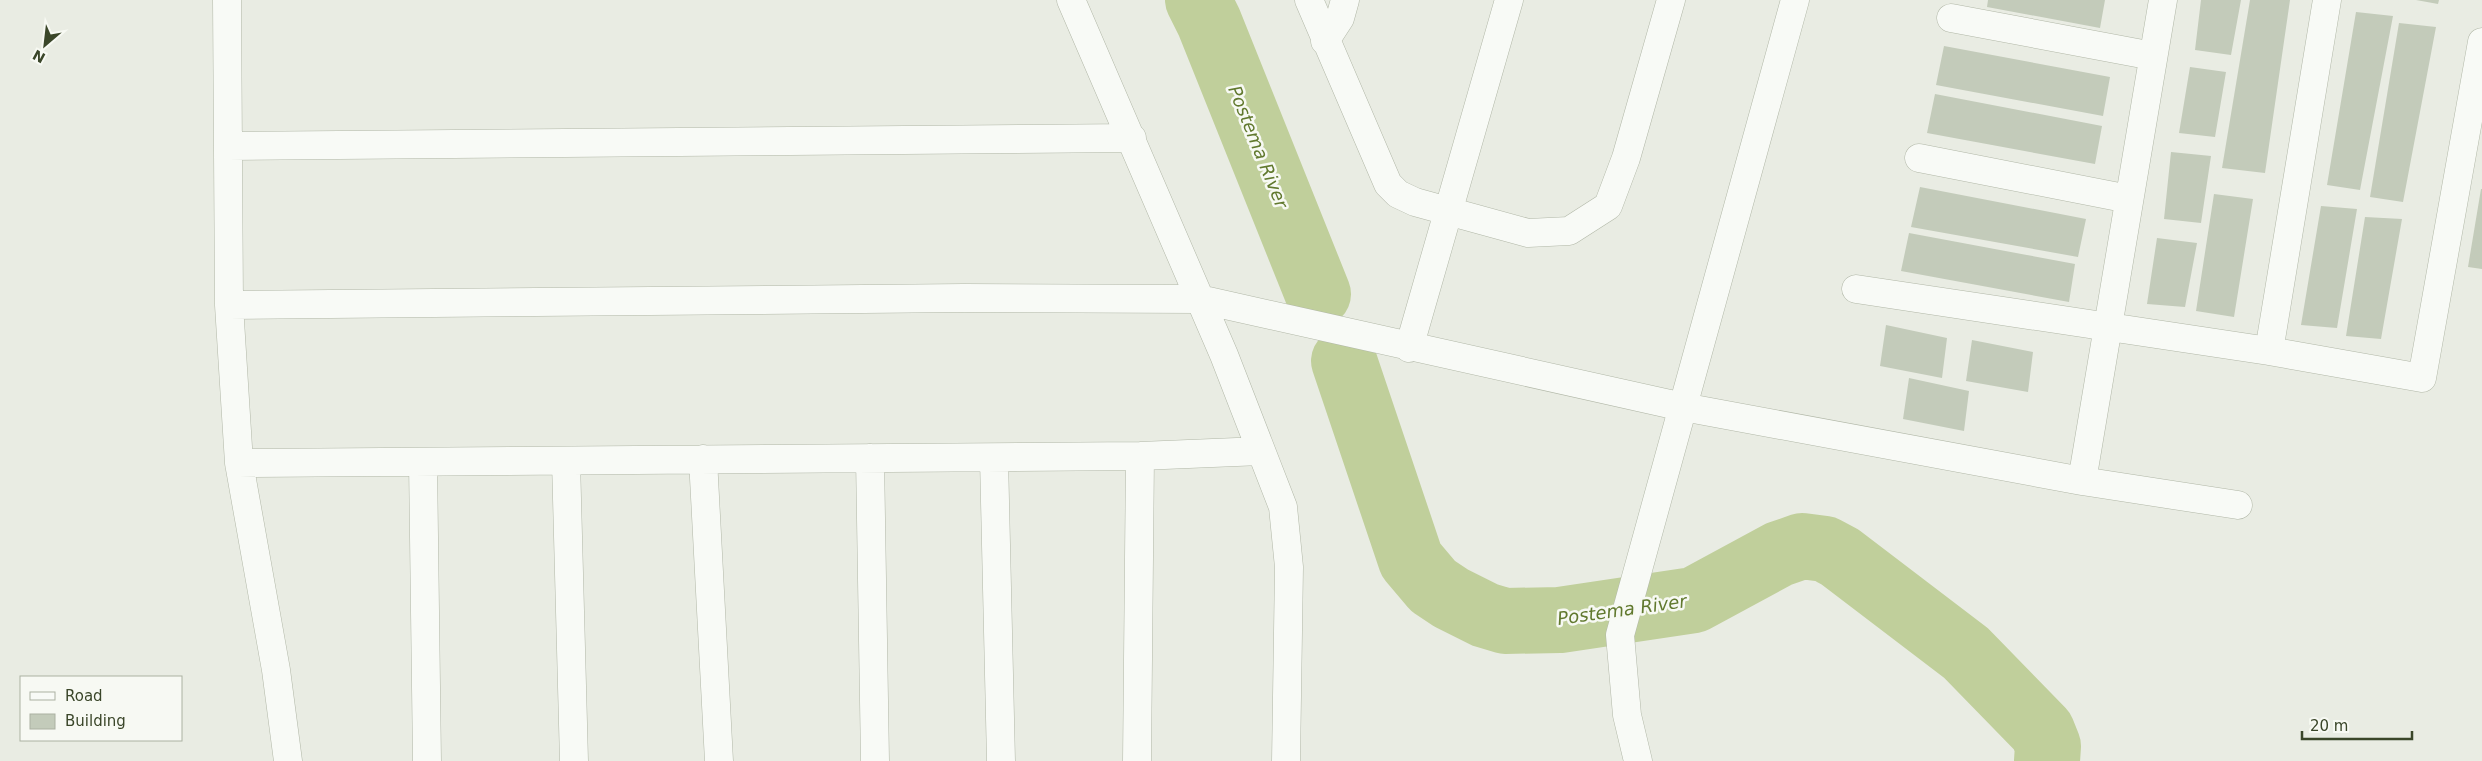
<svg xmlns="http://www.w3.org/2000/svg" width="2482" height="761" viewBox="0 0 2482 761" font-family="'DejaVu Sans',sans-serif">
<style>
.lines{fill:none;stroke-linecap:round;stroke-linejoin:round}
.river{stroke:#c0cf9b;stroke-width:66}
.building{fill:#c3cbba}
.minor-casing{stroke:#b1b7a7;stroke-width:29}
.minor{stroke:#f8faf6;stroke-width:28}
.labels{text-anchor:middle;stroke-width:5;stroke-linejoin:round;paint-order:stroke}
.water-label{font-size:18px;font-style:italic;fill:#61792e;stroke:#f7f9f3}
</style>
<rect width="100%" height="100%" fill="#e9ece3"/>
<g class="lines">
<path class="river" d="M1198,0L1209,22L1318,294
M1344,361L1411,560L1433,586L1451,598L1485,615L1505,621L1560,620L1694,600L1779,554L1802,546L1825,549L1840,557L1966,653L2042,731L2048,746L2047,761"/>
</g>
<path class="building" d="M1988,0H2105L2100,28L1987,7Z
M2201,0H2241L2231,55L2195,50Z
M2250,0H2290L2265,173L2222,168Z
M2416,0H2439L2438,4Z
M2356,12L2393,16L2360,190L2327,185Z
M2399,23L2436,27L2403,202L2370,197Z
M1944,46L2110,77L2103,116L1936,85Z
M2190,67L2226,72L2215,137L2179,133Z
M1935,94L2102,126L2095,164L1927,133Z
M2171,152L2211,156L2201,223L2164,219Z
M1920,187L2086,219L2078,257L1911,227Z
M2481,189H2482V269L2468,267Z
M2214,194L2253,199L2234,317L2196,311Z
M2321,206L2357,209L2337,328L2301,325Z
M2365,217L2402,219L2381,339L2346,336Z
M1909,233L2075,264L2069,302L1901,271Z
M2157,238L2197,243L2185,307L2147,304Z
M1886,325L1947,338L1942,378L1880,366Z
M1972,340L2033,352L2028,392L1966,381Z
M1909,378L1969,391L1964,431L1903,419Z"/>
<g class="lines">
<g class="minor-casing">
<path id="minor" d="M227,0L229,305L964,298L1199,299L1683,407L2082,481L2238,505
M1071,0L1224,355L1283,507L1289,567L1286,761
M1309,0L1388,184L1398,194L1415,202L1528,233L1569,231L1608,206L1626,158L1671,0
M1951,18L2153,56
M1325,41L1340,18L1345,0
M228,146L1132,138
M1919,158L2129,199
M1856,289L2269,351L2422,378L2482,42
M229,305L239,463L1140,456L1261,451
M1409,348L1509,0
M2269,351L2327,0
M870,458L875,761
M994,458L1001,761
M703,459L719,761
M566,461L574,761
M423,462L427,761
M239,463L276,670L288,761
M2082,481L2163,0
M1137,761L1140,456
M1638,761L1627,715L1620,635L1795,0"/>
</g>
<use href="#minor" class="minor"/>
</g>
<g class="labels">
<g class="water-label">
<text transform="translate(1258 147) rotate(68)" y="6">Postema River</text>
<text transform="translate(1622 610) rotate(-8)" y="6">Postema River</text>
</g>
</g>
<rect x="20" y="676" width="162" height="65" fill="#f7f9f3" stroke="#abb1a2"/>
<rect x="30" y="692" width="25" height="8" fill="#f8faf6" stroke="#abb1a2"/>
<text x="65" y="701" font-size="15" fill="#3a4629">Road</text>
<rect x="30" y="714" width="25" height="15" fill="#c3cbba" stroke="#abb1a2"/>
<text x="65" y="726" font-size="15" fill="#3a4629">Building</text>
<g transform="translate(45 45) rotate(208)" stroke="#f7f9f3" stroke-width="4" paint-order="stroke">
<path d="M0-4L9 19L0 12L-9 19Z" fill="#3a4629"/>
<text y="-8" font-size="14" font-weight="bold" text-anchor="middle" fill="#3a4629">N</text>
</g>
<path d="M2302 731v8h110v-8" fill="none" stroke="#3a4629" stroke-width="2.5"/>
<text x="2310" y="731" font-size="15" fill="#3a4629" stroke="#f7f9f3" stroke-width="4" paint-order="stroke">20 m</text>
</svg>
